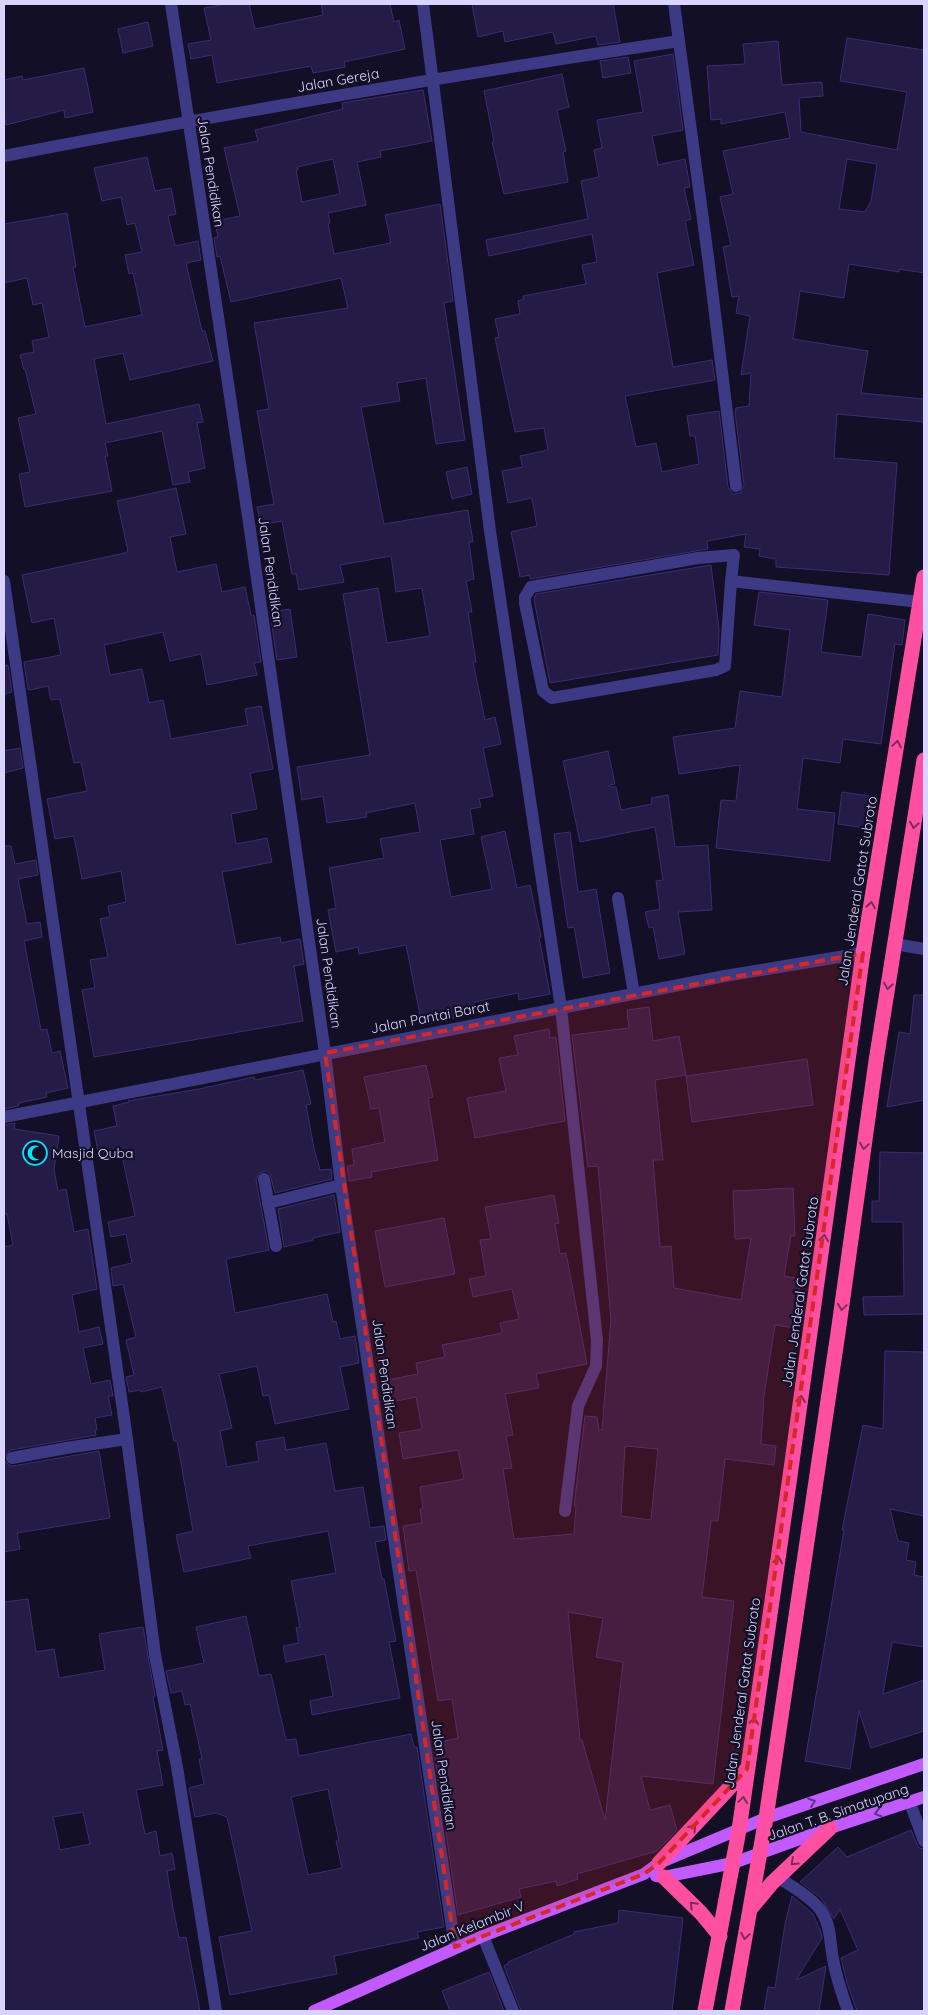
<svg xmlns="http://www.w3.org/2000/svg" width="928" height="2015" viewBox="0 0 928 2015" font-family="Quicksand,sans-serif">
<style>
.building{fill:#241b47;stroke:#3b2d73;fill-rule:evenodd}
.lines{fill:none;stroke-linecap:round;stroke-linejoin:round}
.street{stroke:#3d3a85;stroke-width:12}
.primary{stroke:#c25bff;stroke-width:12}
.highway{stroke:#ff4fa3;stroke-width:15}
.oneway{stroke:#7d2c5e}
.oneway2{stroke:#623188}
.marked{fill:#d62828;fill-opacity:0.2;stroke:#d62828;stroke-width:4;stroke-dasharray:10 6;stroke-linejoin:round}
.labels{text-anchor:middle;stroke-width:4.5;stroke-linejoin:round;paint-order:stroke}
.street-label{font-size:14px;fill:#d9d4ff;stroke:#130f26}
.poi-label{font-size:14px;fill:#d9d4ff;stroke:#130f26;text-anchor:start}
</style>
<rect width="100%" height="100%" fill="#130f26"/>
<path class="building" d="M226,4H249L255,29L323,15L321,4H390L394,22L399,20L405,49L344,62L345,67L313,73L311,66L217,83L212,55L191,59L188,44L211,40L204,8Z
M472,4H613L620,42L598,45L596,36L556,44L553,32L505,42L503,31L478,37Z
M148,22L153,46L123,53L118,29Z
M847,38L924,50V273L899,269V272L849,264L844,298L800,291L793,339L868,351L861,393L924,399V422L837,414L834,458L897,463L889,575L776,567V559L759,556L760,549L744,547L746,534L707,541L708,549L530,579V575L520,577L511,532L537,526L532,498L508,503L502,471L523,467L520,456L548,450L544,428L515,432L495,338L499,337L495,319L520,314L518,301L524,299L523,296L586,284L582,265L597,262L592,234L489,256L486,240L588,219L581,181L599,177L594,150L602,148L597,120L643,112L634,61L673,54L683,130L652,136L658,165L685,159L690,187L684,188L691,219L685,221L694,265L657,273L673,367L712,360L715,380L625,396L636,447L656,443L662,472L699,464L695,436H690L687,416L719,411L728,487L733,494L740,493L744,485L735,412L736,408L749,406L751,373L741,375L750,316L736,313L739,296L732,297L723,247L731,245L720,197L733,194L723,151L790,138L785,112L721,124V119L711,120L707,66L745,64L743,44L778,41L782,85L822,82L823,96L799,98L801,132L897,150L907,92L840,81ZM847,159L877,164L871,201L865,212L839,209Z
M628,57L631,73L603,78L600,61Z
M84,68L93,112L65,118L64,110L6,125L4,115V80L22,76L23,80Z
M562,74L569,107L557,110L566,151L563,152L568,182L504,194L492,142H494L484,91Z
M423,90L432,141L380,151L381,157L357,162L366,205L328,213L330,223L328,224L334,254L391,243L385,215L440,204L453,301L444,303L465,440L436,444L426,378L397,383L400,401L361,407L384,524L468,510L473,542H469L474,579L466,581L472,612H468L476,662H473L485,720L495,717L501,744L483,748L493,796L479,799L481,807L470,809L474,834L440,840L451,897L492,889L481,837L505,831L517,888L530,885L541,937H539L550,994L519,1000L518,993L474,1002L476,1013L422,1025L406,945L359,954L358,947L336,952L328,910L336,908L329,868L384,858L380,839L420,832L415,803L366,813L367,817L327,823L323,796L302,800L297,767L370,755L343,594L378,588L387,643L430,636L422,588L396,592L391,556L340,565L344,582L299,590L296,574H292L282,521L261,525L257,507L274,504L257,411L269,409L254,323L348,308L341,278L231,302L220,256L217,257L214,238L218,237L215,221L240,216L224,148L258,141L255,130L343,109L342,103ZM333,159L340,194L302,202L296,170H298L297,167Z
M147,157L155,191L171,188L176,214L168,216L175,246L198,241L201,260L186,263L202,331H205L213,361L130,380L123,353L94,359L106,424L199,404L203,422L197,423L205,468L188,472L190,482L173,485L162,431L105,443L108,456H105L112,491L25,507L19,474L30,472L18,418L36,414L25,369L24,370L20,355L34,352L32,341L49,337L42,303L33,305L27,278L4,283V224L67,213L76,267H73L85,327L142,315L133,273L129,274L125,255L142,252L135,223L127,225L121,197L102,201L94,168Z
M467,467L472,494L452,499L446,472Z
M176,488L186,534L170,537L177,572L216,564L222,592L245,587L251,615H254L261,662L254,663L257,675L207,685L201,654L170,661L163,632L104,645L110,675L142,669L149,703L163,700L171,739L248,725L245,709L261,706L273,769L250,773L257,809L231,814L236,844L267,838L272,862L222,872L236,945L280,937L281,943L300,939L304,964L294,966L303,1021L94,1057L82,990L95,988L90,960L108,957L100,919L110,917L108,906L126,902L121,871L82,879L74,836L55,839L47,799L87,791L81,762L74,763L60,699L51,700L48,686L30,690L28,689L24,662L61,655L54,618L32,623L22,575L125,553L128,551L117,501Z
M711,565L719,629L718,655L550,683L534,599L536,594Z
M759,592L828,600L821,652L862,657L868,614L905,620L902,645L895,644L881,744L843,739L840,763L803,758L797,809L835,813L830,861L716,848L721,800L736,801L740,765L679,774L673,737L735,728L740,691L782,697L790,630L754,625Z
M290,609L297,657L277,660L270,612Z
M8,665L12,692L4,694V666Z
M20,748L23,768L4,773V751Z
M608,751L615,784L609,785V787H616L621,810L652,804L651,798L668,795L675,847L708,845L712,910L678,912L685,954L659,959L653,927L649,928L645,912L660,909L656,881L663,880L655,827L580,842L563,761Z
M842,792L869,796L865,828L838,824Z
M570,832L578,892L596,889L610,973L605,974L583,978L574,927L568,928L554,834Z
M4,846H11L15,864L36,860L38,875L18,879L27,924L40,922L42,937L24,941L41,1030L47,1029L52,1053L60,1051L68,1088L46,1093L47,1097L19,1103L18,1106L4,1109Z
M914,995H924V1100L887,1107L899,1032L910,1034Z
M649,1007L653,1041L679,1036L686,1075L655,1080L663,1160H653L660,1247L671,1246L674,1288L741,1300L751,1238L735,1239L733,1191L793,1188L795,1236H791L784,1276L801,1279L794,1328L775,1325L764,1396L761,1444L776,1446L774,1465L725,1459L718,1521H711L702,1597L734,1601L713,1784L641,1776L650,1810L670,1805L677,1830L657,1851L577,1874L578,1879L557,1886L556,1881L519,1889L521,1897L458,1915L433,1744L458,1738L452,1699L438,1701L416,1570L409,1571L403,1526L422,1523L420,1509H423L420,1487L464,1479L458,1450L403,1459L399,1433L422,1429L416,1397L392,1402L387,1380L418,1374L416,1363L445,1357L442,1345L502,1333L500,1323L519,1319L512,1289L473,1297L469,1279L486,1276L480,1240L491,1239L485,1207L554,1195L559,1223L555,1224L560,1254L566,1253L587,1364L536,1374L539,1388L505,1394L513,1435L506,1436L512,1468L503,1469L514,1539L574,1534L576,1506H574L585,1416L597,1417L599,1430H602L611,1320L598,1166L588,1167L572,1035L629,1028L627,1010ZM625,1446L658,1449L651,1520L621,1516ZM568,1612L603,1618L596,1657L623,1662L605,1820L582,1740H580Z
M549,1029L550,1038L556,1037L565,1121L475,1138L467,1098L506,1091L499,1058L518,1055L514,1036Z
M807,1059L813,1105L692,1122L686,1076Z
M426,1065L433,1097L428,1098L438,1160L371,1172L372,1177L349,1181L347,1166L354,1165L352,1149L385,1142L379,1108L371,1109L364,1077Z
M303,1070L311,1104L306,1105L314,1148L320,1170L331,1169L332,1179L275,1193L270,1174L266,1171L259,1173L256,1180L269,1250L226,1259L235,1313L327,1294L333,1322L336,1321L340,1339L355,1336L359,1363L340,1367L349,1409L275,1424L269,1395L263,1396L257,1366L219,1374L232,1428L220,1431L227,1467L259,1461L256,1442L284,1437L286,1450L326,1443L335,1491L363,1487L370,1528L384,1526L386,1540L375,1542L382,1579H384L396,1641L389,1642L400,1698L312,1715L310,1701L333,1696L325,1654L286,1662L283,1646L299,1643L296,1628L300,1627L291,1581L336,1573L328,1531L248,1546L251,1558L184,1572L176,1535L193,1531L177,1441H174L162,1387L141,1392L140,1390L129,1392L126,1377L134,1375L126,1340L136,1337L123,1284L113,1286L111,1268L132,1263L126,1234L111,1237L108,1222L135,1216L122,1156L100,1161L94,1131L117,1126L113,1106L129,1102L128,1101L199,1089L254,1077L255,1080Z
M15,1123L14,1129L59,1136L54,1170L58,1191L66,1189L74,1232L88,1229L97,1289L72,1295L79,1332L99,1327L103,1344L83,1348L91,1384L110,1380L113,1396H108L112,1415L95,1418L97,1430H95L96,1435L11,1450L5,1455L4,1460L9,1465L13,1466L99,1451L110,1518L17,1533L20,1549L4,1552V1247L13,1245L7,1214H4V1125Z
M880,1152L924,1153V1314L864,1315L863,1297L904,1296L903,1222H872V1201H879Z
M334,1195L340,1232L313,1238V1240L284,1247L278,1209Z
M444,1218L455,1274L385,1287L375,1231Z
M885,1351L924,1352V1516L890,1509L898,1541L909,1543L906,1560L916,1562L914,1575L924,1577V1647L892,1642L883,1694L924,1680V1731L871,1748L859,1711L850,1769L805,1761L844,1530H842L863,1425L883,1429Z
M28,1599L36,1652L54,1649L59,1678L105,1670L99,1634L143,1627L155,1696L153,1697L163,1750L157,1751L163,1785L136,1790L145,1834L156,1831L160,1856L172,1853L175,1869L167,1871L173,1908L179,1938L186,1937L200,2011H4V1602ZM83,1812L90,1844L60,1850L53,1817Z
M246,1616L259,1676L271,1674L286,1740L296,1739L299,1756L411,1734L414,1747H417L444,1927L417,1932L419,1938L334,1956L337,1974L230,1995L219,1937L252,1931L227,1817L216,1813L195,1817L189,1788L204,1784L199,1759H202L190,1704L185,1705L182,1691L171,1693L166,1671L204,1663L196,1627ZM328,1789L339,1841H336L342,1868L308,1875L291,1797Z
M911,1830L917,1844L919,1848L924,1849V2011H857L847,1983L841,1958L858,1950L840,1909L834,1919L821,1898L800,1882L838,1847L847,1857Z
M792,1896L813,1914L821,1932L822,1938L796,1980L826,1966L819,2011H764L768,1987L775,1988L785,1924Z
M619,1910L683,1918L672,2011H521L504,1966L509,1963L508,1962L574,1934V1932L618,1923Z
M489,1972L504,2011H450L442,1991Z"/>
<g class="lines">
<path class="street" d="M171,4L249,523L325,1053L341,1185L455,1947
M423,4L490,531L561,1008L597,1340L596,1366L578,1406L565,1511
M674,4L708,257L736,486
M4,156C228,113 453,75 679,41
M734,555L731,581L725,666L716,670L552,698L543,691L525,603V597L531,587L698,558Z
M4,581L127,1439L155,1655L177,1767L216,2011
M731,581L920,602
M618,898L634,994
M895,944L924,949
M4,1117L725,976L863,953
M264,1179L276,1246
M268,1203L341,1185
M12,1458L66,1448L127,1439
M910,1803L924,1841
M778,1877C791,1886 816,1900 823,1914C831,1927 830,1944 833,1959C836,1977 842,1994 848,2011
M483,1936L513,2011"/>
<path class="primary" d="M656,1876L664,1877L733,1863L830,1828L924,1797
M314,2011L483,1936L644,1874L659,1863L766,1818L924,1764"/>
<path class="highway" d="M659,1863L747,1769
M664,1877L701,1913L720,1936
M752,1907L772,1883L830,1828
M705,2011L739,1830L790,1476L863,953L924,577
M732,2011L766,1818L838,1333L876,1061L924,760"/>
</g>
<defs><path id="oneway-chevron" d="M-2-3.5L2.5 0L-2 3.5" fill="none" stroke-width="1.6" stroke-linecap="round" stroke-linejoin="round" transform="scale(1.25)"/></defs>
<g class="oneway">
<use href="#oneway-chevron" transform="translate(897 744) rotate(-81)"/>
<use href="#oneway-chevron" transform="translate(914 825) rotate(99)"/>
<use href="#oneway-chevron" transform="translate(871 905) rotate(-81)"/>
<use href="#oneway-chevron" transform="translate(888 986) rotate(99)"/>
<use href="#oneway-chevron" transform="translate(864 1146) rotate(98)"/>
<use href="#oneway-chevron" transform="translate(824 1238) rotate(-82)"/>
<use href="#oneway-chevron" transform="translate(842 1307) rotate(98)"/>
<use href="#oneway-chevron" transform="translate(801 1399) rotate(-82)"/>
<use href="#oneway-chevron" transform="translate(778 1560) rotate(-82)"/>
<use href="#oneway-chevron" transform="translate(754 1721) rotate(-82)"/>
<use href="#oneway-chevron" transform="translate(743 1800) rotate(-82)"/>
<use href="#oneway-chevron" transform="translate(693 1828) rotate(-48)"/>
<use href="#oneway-chevron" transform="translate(794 1862) rotate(137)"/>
<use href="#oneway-chevron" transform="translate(693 1905) rotate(-135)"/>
<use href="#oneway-chevron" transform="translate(745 1936) rotate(100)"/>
</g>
<g class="oneway2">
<use href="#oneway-chevron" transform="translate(812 1802) rotate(-19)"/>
<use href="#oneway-chevron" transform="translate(878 1813) rotate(163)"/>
</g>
<path class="marked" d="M863,953L747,1769L659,1863L644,1874L455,1947L325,1053Z"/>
<defs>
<g id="mosque-ring" transform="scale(1.25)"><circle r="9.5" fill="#130f26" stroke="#00e5ff" stroke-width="1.5"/><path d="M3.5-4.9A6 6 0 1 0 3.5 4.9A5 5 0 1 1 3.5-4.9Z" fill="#00e5ff"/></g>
</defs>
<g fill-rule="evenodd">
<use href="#mosque-ring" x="35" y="1153"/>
</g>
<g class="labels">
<g class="street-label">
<text transform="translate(338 80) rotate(-10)" y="5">Jalan Gereja</text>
<text transform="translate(211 172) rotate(81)" y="5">Jalan Pendidikan</text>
<text transform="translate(271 572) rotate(82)" y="5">Jalan Pendidikan</text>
<text transform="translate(857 891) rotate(-81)" y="5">Jalan Jenderal Gatot Subroto</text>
<text transform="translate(329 973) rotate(82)" y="5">Jalan Pendidikan</text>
<text transform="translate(430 1017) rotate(-11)" y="5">Jalan Pantai Barat</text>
<text transform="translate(800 1292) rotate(-82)" y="5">Jalan Jenderal Gatot Subroto</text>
<text transform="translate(385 1374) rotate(82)" y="5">Jalan Pendidikan</text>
<text transform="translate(742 1693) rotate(-82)" y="5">Jalan Jenderal Gatot Subroto</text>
<text transform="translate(444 1775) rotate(82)" y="5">Jalan Pendidikan</text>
<text transform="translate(838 1812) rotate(-19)" y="5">Jalan T. B. Simatupang</text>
<text transform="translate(472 1926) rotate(-22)" y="5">Jalan Kelambir V</text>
</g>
<g class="poi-label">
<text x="52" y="1158">Masjid Quba</text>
</g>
</g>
<rect width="928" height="2015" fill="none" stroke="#d9d4ff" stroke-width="10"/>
</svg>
